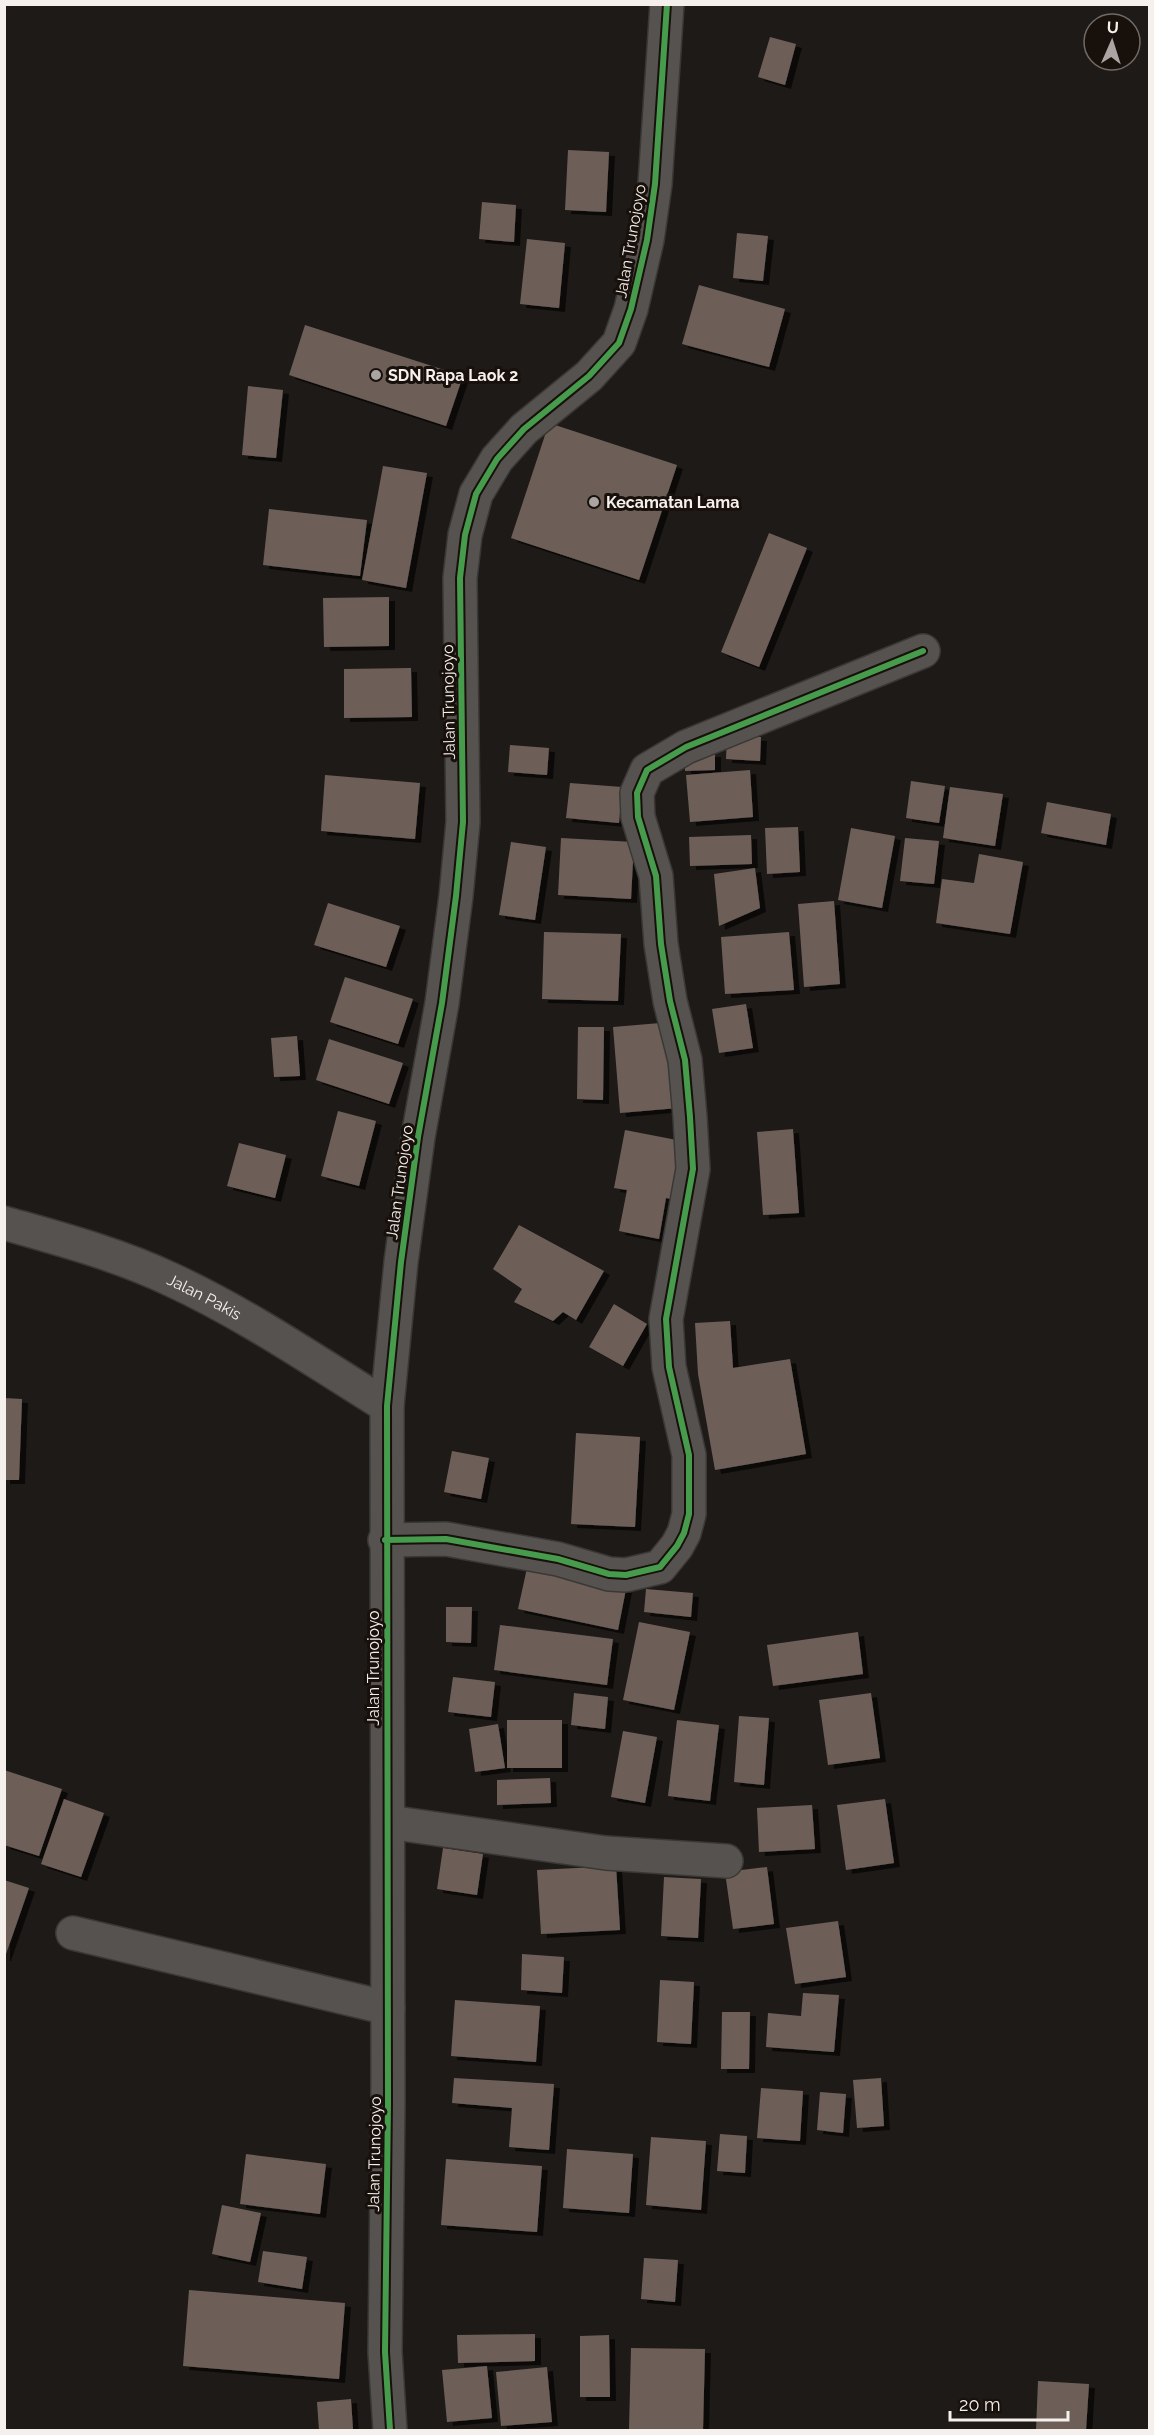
<svg xmlns="http://www.w3.org/2000/svg" width="1154" height="2435" viewBox="0 0 1154 2435" font-family="Raleway,sans-serif">
<style>
.building{fill:#6d5f59;filter:url(#shadow)}
.lines{fill:none;stroke-linecap:round;stroke-linejoin:round}
.minor-casing{stroke:#3a3835;stroke-width:36}
.tertiary-casing{stroke:#3a3835;stroke-width:36}
.minor{stroke:#565250;stroke-width:33}
.tertiary{stroke:#565250;stroke-width:33}
.cycleway-casing{stroke:#18100b;stroke-width:10}
.cycleway{stroke:#469c4c;stroke-width:6}
.poi-dot{fill:#aaa5a2;stroke:#18100b;stroke-width:2}
.labels{text-anchor:middle;stroke-width:6;stroke-linejoin:round;paint-order:stroke}
.street-label{font-size:16px;fill:#f6f0ed;stroke:#18100b}
.poi-label{font-size:16px;font-weight:bold;fill:#f6f0ed;stroke:#18100b;text-anchor:start}
</style>
<defs>
<filter id="shadow"><feDropShadow dx="6" dy="4" stdDeviation="0" flood-color="#0009"/></filter>
</defs>
<rect width="100%" height="100%" fill="#1e1a17"/>
<path class="building" d="M770,37L796,44L785,85L758,77Z
M568,150L609,152L606,212L565,210Z
M482,202L516,205L514,242L479,239Z
M737,233L768,236L763,281L733,278Z
M527,239L565,243L559,308L520,304Z
M699,285L785,309L769,367L682,344Z
M305,325L463,376L446,426L289,375Z
M248,386L283,390L276,458L242,455Z
M549,423L677,465L639,580L511,538Z
M383,466L427,473L406,588L362,580Z
M269,509L367,520L360,576L263,565Z
M769,533L807,548L759,667L721,652Z
M389,597V646L324,647L323,598Z
M411,668L412,717L344,718V669Z
M727,735L761,737L760,761L726,759Z
M510,745L549,748L547,775L508,772Z
M685,753H715V770L685,771Z
M750,770L753,817L690,822L686,775Z
M325,775L420,783L415,839L321,831Z
M911,781L945,786L939,823L906,818Z
M570,783L622,787L619,823L566,818Z
M950,787L1003,794L995,846L943,838Z
M1047,802L1111,814L1106,845L1041,833Z
M798,827L800,872L767,874L765,828Z
M851,828L895,836L882,908L838,900Z
M751,835L752,864L690,866L689,837Z
M561,838L634,842L631,899L558,895Z
M905,838L939,841L934,884L900,881Z
M511,842L546,847L535,920L499,915Z
M979,854L1023,862L1010,934L936,923L942,879L974,883Z
M755,868L760,908L719,926L714,874Z
M834,901L840,984L804,987L798,904Z
M328,903L400,926L386,967L314,945Z
M544,932L621,934L618,1001L542,999Z
M789,932L794,990L725,994L721,937Z
M345,977L413,999L398,1044L330,1022Z
M746,1004L753,1048L719,1053L712,1009Z
M672,1022L678,1108L620,1113L613,1027Z
M578,1027H604L603,1100L577,1099Z
M297,1036L300,1076L274,1077L271,1038Z
M329,1039L403,1063L389,1104L316,1080Z
M338,1111L376,1121L359,1186L321,1176Z
M793,1129L799,1213L763,1215L757,1132Z
M625,1130L687,1142L676,1200L666,1198L659,1239L619,1231L627,1190L614,1188Z
M239,1143L286,1155L275,1198L227,1186Z
M519,1225L604,1271L576,1320L563,1312L553,1321L514,1302L522,1289L493,1269Z
M614,1304L647,1324L623,1366L589,1347Z
M730,1321L733,1368L790,1359L806,1454L715,1470L698,1374L695,1323Z
M4,1398L22,1399L19,1480H4Z
M576,1433L640,1437L635,1527L571,1524Z
M452,1451L489,1458L481,1499L444,1492Z
M527,1568L626,1589L618,1630L518,1609Z
M646,1589L693,1593L691,1617L644,1612Z
M446,1607H472L471,1643L446,1642Z
M639,1622L690,1632L674,1710L623,1700Z
M500,1625L613,1639L607,1685L494,1670Z
M858,1632L863,1674L773,1686L767,1645Z
M453,1677L495,1682L491,1717L448,1712Z
M574,1693L608,1697L605,1729L571,1725Z
M871,1693L880,1758L828,1765L819,1700Z
M739,1716L769,1718L764,1785L734,1782Z
M507,1720H562V1768H507Z
M677,1720L719,1725L710,1801L668,1796Z
M498,1724L505,1768L475,1772L469,1729Z
M623,1731L657,1737L645,1803L611,1797Z
M4,1770L62,1789L39,1856L4,1845Z
M550,1778L551,1803L497,1805V1780Z
M64,1799L104,1813L81,1877L41,1864Z
M885,1799L894,1863L846,1870L837,1805Z
M812,1805L815,1849L759,1852L757,1808Z
M443,1848L483,1854L477,1895L437,1889Z
M616,1866L620,1930L541,1934L537,1870Z
M767,1867L774,1924L733,1929L725,1872Z
M664,1877L701,1879L698,1938L661,1936Z
M4,1880L29,1888L5,1957H4Z
M838,1921L846,1977L795,1984L786,1928Z
M522,1954L564,1957L562,1993L521,1990Z
M660,1980L694,1982L691,2044L657,2042Z
M803,1993L839,1995L834,2052L766,2047L768,2013L801,2016Z
M455,2000L540,2006L536,2062L451,2056Z
M722,2012H750L749,2069H721Z
M454,2078L554,2084L549,2150L509,2147L512,2108L452,2103Z
M881,2078L884,2126L857,2128L853,2080Z
M761,2088L803,2091L800,2141L757,2138Z
M820,2092L846,2094L843,2133L817,2130Z
M720,2134L747,2136L745,2173L717,2171Z
M651,2137L706,2141L701,2210L646,2205Z
M567,2149L633,2154L629,2213L563,2208Z
M246,2154L326,2164L320,2214L240,2204Z
M446,2159L542,2166L537,2232L441,2225Z
M222,2205L261,2213L250,2262L212,2254Z
M263,2251L307,2257L302,2289L258,2282Z
M644,2258L678,2260L675,2302L641,2299Z
M189,2290L345,2303L339,2379L183,2366Z
M535,2334V2361L458,2363L457,2335Z
M609,2335L610,2397H580V2336Z
M631,2348L705,2349L703,2430H629Z
M487,2366L492,2418L447,2422L442,2370Z
M547,2367L552,2422L501,2426L496,2372Z
M1038,2381L1089,2384L1086,2430H1036Z
M351,2399L353,2430H319L317,2402Z"/>
<g class="lines">
<g class="minor-casing">
<path id="minor" d="M385,1540L446,1539L558,1559L609,1574L626,1575L660,1567L677,1546L684,1533L689,1514V1455L669,1367L666,1319L693,1169L690,1117L685,1060L670,1001L661,944L656,876L638,817L637,793L647,770L686,747L923,651
M388,1822L606,1853L726,1861
M73,1933L388,2008"/>
</g>
<g class="tertiary-casing">
<g id="tertiary">
<path id="s1" d="M4,1223C60,1239 117,1254 170,1279C246,1314 316,1362 387,1406"/>
<path d="M390,2430L385,2352L388,2103L387,1406L401,1262L418,1137L442,1003L456,896L463,822L460,578L465,535L476,494L497,459L524,429L589,376L619,343L631,309L647,240L655,184L667,4"/>
</g>
</g>
<use href="#minor" class="minor"/>
<use href="#tertiary" class="tertiary"/>
<g class="cycleway-casing">
<path id="cycleway" d="M385,1540L446,1539L558,1559L609,1574L626,1575L660,1567L677,1546L684,1533L689,1514V1455L669,1367L666,1319L693,1169L690,1117L685,1060L670,1001L661,944L656,876L638,817L637,793L647,770L686,747L923,651
M390,2430L385,2352L388,2103L387,1406L401,1262L418,1137L442,1003L456,896L463,822L460,578L465,535L476,494L497,459L524,429L589,376L619,343L631,309L647,240L655,184L667,4"/>
</g>
<use href="#cycleway" class="cycleway"/>
</g>
<g class="poi-dot">
<circle cx="376" cy="375" r="6"/>
<circle cx="594" cy="502" r="6"/>
</g>
<g class="labels">
<g class="street-label">
<text transform="translate(630 241) rotate(-80)" y="6">Jalan Trunojoyo</text>
<text transform="translate(448 702) rotate(-91)" y="6">Jalan Trunojoyo</text>
<text transform="translate(399 1182) rotate(-82)" y="6">Jalan Trunojoyo</text>
<text dy="6" stroke="none"><textPath href="#s1" startOffset="214">Jalan Pakis</textPath></text>
<text transform="translate(373 1668) rotate(-90)" y="6">Jalan Trunojoyo</text>
<text transform="translate(374 2154) rotate(-89)" y="6">Jalan Trunojoyo</text>
</g>
<g class="poi-label">
<text x="388" y="381">SDN Rapa Laok 2</text>
<text x="606" y="508">Kecamatan Lama</text>
</g>
</g>
<rect width="1154" height="2435" fill="none" stroke="#f6f0ed" stroke-width="12"/>
<g transform="translate(1112 42) rotate(3)"><circle r="28" fill="#18100b" stroke="#716a65" stroke-width="1.5"/>
<path d="M0-4.5L10 22L0 15L-10 22Z" fill="#aaa5a2"/>
<text y="-9" font-size="16" font-weight="bold" text-anchor="middle" fill="#f6f0ed">U</text>
</g>
<path d="M950 2411v9h118v-9" fill="none" stroke="#f6f0ed" stroke-width="3"/>
<text x="959" y="2411" font-size="18" fill="#f6f0ed" stroke="#18100b" stroke-width="4.5" paint-order="stroke">20 m</text>
</svg>
